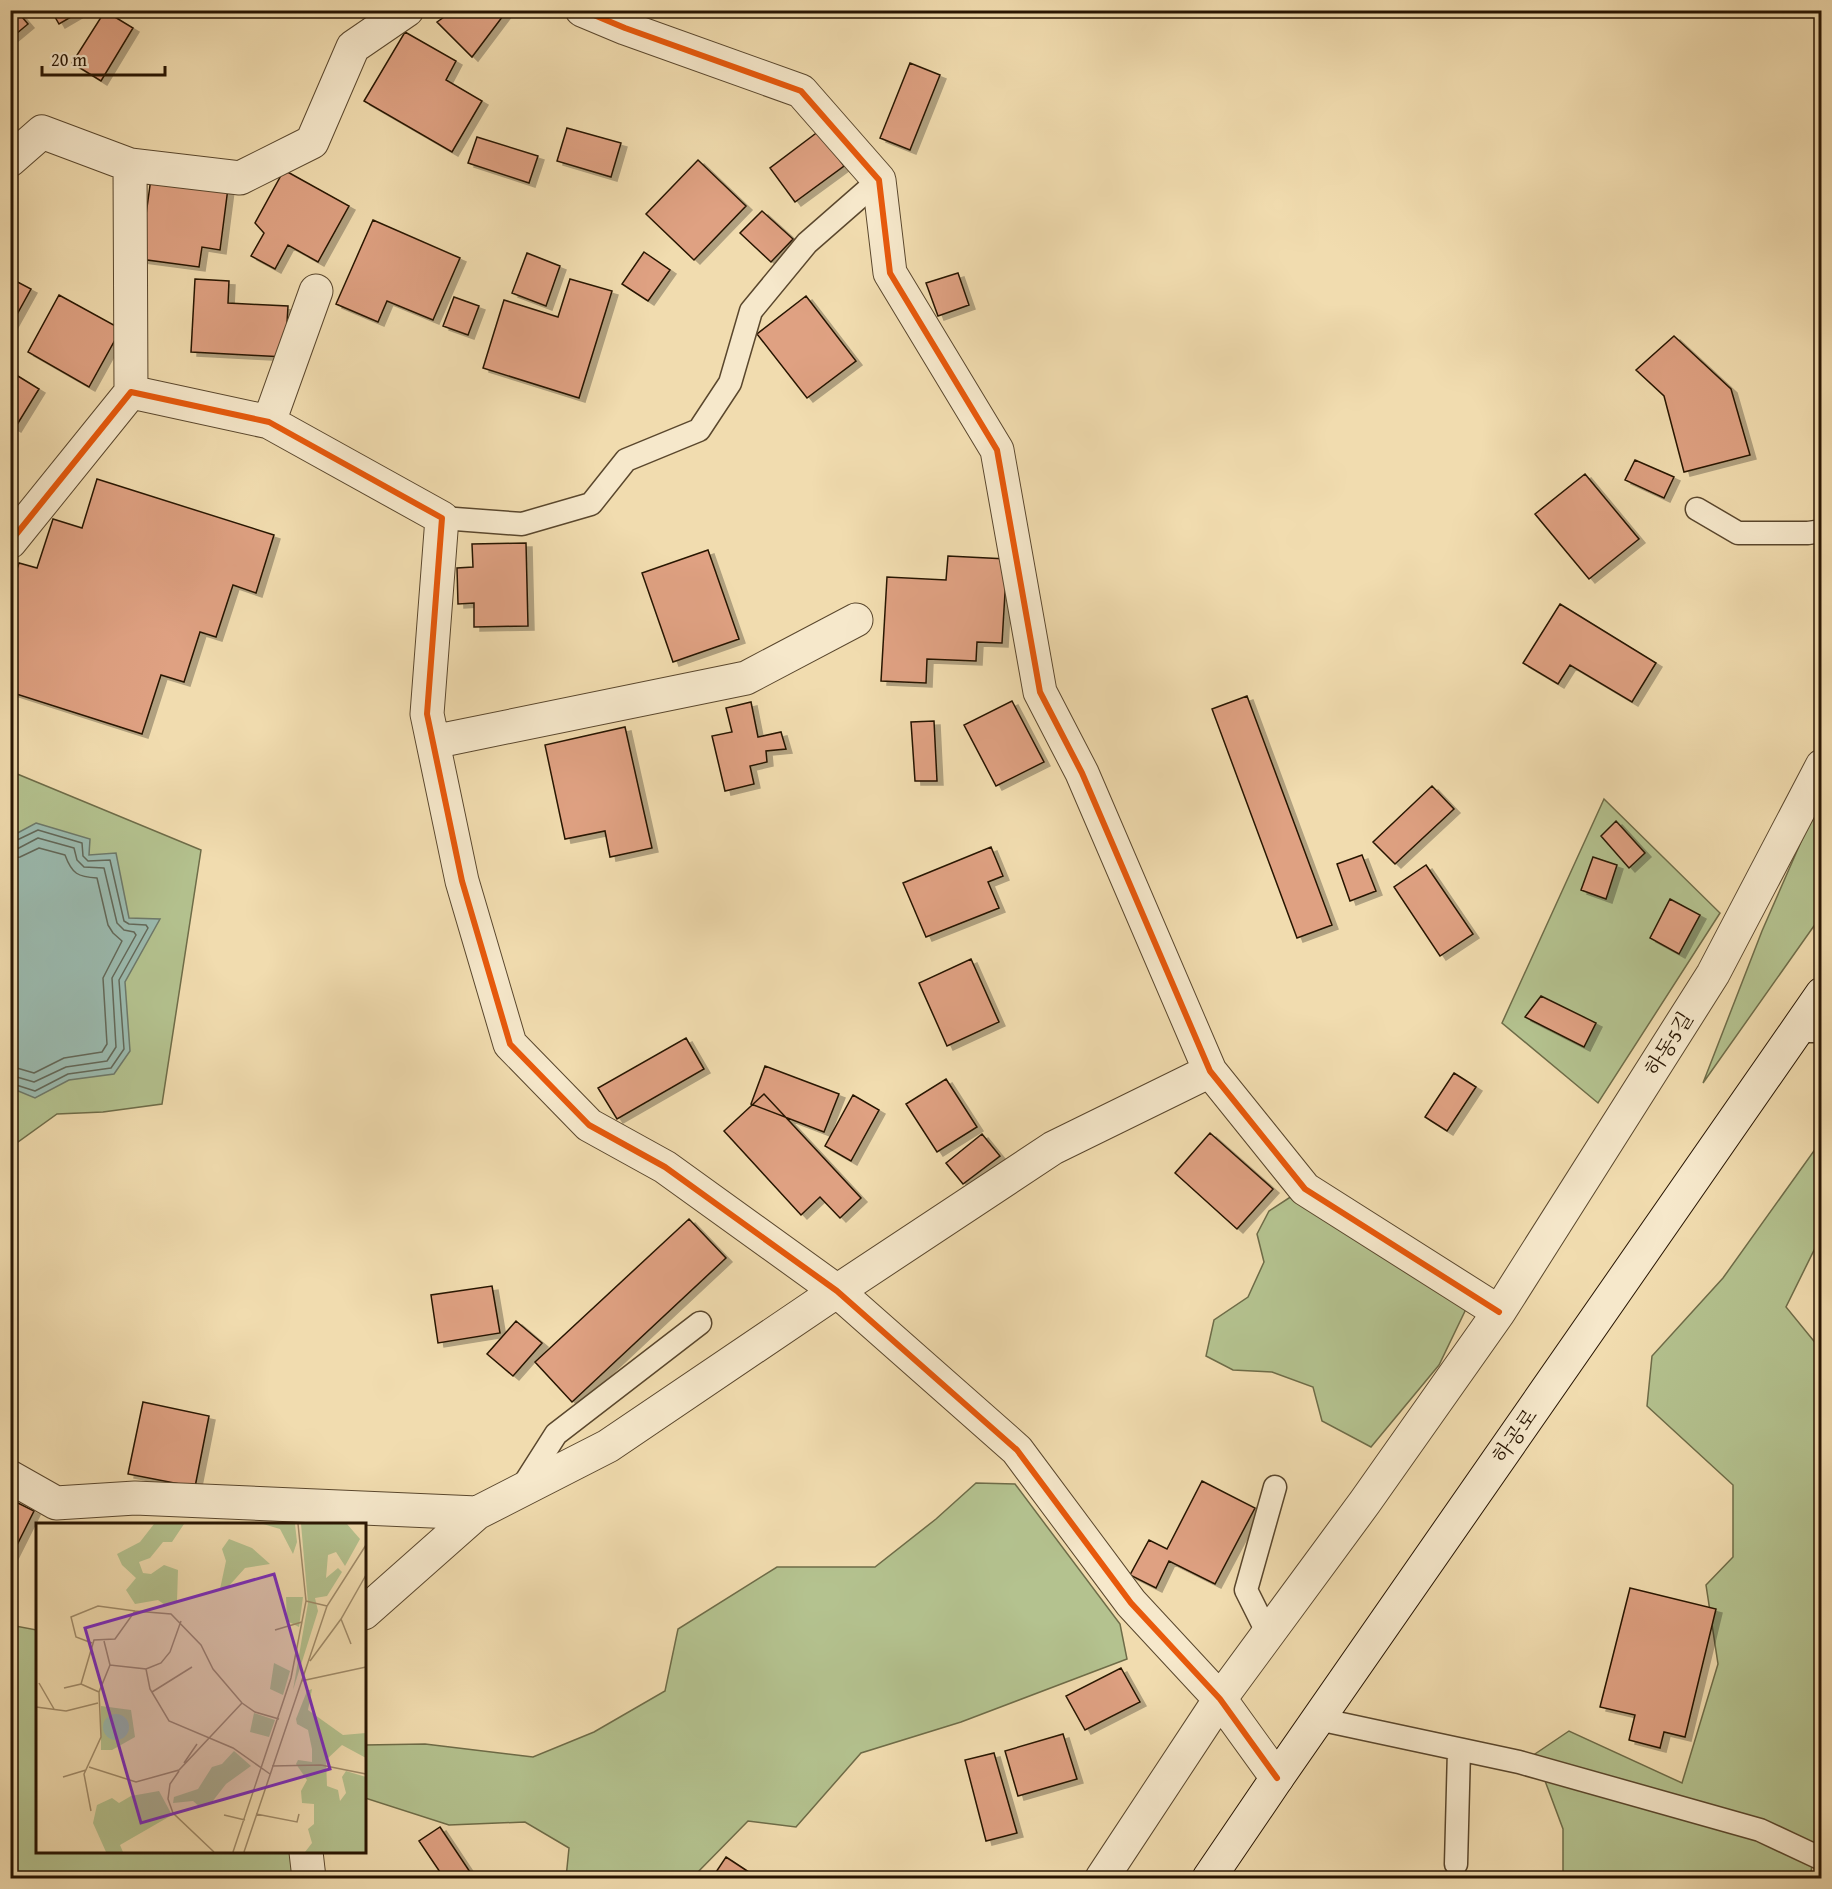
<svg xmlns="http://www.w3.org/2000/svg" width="1832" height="1889" viewBox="0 0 1832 1889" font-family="'Gentium Book Plus','Noto Serif KR',serif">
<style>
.green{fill:#b4c28f;stroke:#6e6c48;stroke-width:1.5}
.water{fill:#9bbbb0;stroke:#6d796a;stroke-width:1.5}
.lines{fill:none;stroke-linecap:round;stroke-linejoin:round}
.shore{stroke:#626859;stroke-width:1.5}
.building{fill:#dfa182;stroke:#281502;stroke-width:1.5;filter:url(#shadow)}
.service-casing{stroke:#5a472d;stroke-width:25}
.minor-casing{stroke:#5a472d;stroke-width:35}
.secondary-casing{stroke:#281502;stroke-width:35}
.service{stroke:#f6e8cb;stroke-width:22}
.minor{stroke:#f6e8cb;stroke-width:33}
.secondary{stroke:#f6e8cb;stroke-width:33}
.cycleway-casing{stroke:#f6e8cb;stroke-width:10}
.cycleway{stroke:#e8590c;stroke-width:6}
.labels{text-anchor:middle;stroke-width:4.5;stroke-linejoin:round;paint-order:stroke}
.street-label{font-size:21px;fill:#281502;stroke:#f6e8cb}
.inset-road{fill:none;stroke:#a18c6a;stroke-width:1.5}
.view{fill:#7b2cbf;fill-opacity:0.15;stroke:#7b2cbf;stroke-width:3}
.inset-edge{fill:none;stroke:#281502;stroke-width:3}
</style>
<defs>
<filter id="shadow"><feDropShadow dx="6" dy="4" stdDeviation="0" flood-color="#0004"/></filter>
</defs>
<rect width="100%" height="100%" fill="#f1dcaf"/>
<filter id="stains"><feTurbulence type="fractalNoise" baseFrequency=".00333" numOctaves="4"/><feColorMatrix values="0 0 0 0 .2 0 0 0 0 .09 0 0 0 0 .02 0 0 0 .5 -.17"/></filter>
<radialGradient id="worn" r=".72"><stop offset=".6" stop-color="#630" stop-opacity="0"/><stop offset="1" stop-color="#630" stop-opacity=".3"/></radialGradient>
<path class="green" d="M10,771L201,850L162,1104L103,1112L57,1114L11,1147Z
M1821,796V916L1703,1083L1762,931Z
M1604,799L1720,913L1598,1103L1502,1023Z
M1821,1141V1236L1786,1307L1822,1351V1802L1810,1878H1563V1829L1535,1754L1569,1731L1682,1783L1718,1664L1706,1585L1733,1557V1485L1647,1406L1652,1356L1723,1278Z
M1292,1196L1466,1309L1439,1365L1371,1447L1322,1421L1313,1387L1272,1372L1233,1370L1206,1356L1214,1320L1248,1297L1264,1262L1257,1234L1269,1211Z
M976,1483L1015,1484L1120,1624L1127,1659L961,1722L861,1753L796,1827L748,1821L692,1878H566L569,1848L525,1822L449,1825L365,1798V1745L425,1744L533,1757L594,1732L665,1691L678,1629L777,1567H875L936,1519Z
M10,1625L37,1630L38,1852H290L293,1878H11Z"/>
<path class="water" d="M36,823L90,839L89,855L116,853L129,918L160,919L125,982L130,1051L114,1074L69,1080L35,1098L11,1088L10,837Z"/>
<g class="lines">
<path class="shore" d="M10,842L15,841L38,830L82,843L83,856L88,861L110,860L124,921L129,924L146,925L148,928L119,980L124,1049L111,1068L68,1074L35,1091L10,1083
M10,849H17L38,838L74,848L77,860L84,867L104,868L117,923L124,930L134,932L136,935L112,978L116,1047L107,1061L66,1067L34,1082L10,1075
M10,859L20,857L39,848L65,855C72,874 78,877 97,878L108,925L113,933L122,941L103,978L107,1044L102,1052L64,1058L34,1073L10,1066"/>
</g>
<path class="building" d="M10,10H16L28,24L10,39Z
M51,10H83L59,24Z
M454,10H503L506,12L472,57L437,22Z
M105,11L133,28L101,81L72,63Z
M405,32L456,61L446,80L482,101L452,152L364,101Z
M910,63L940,75L910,150L880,138Z
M567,128L621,143L611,177L557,161Z
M819,131L844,166L795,202L770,168Z
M477,137L538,156L529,183L468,163Z
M698,160L746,206L694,260L646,214Z
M284,170L349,206L318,262L288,245L275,269L251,256L264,233L255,223Z
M151,178L228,188L220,250L202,247L199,267L140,259Z
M762,211L793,239L771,262L740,233Z
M373,220L460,258L433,320L387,301L378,322L336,304Z
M644,252L670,270L648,301L622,284Z
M527,253L560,266L546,306L512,293Z
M958,273L969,305L938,316L926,283Z
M10,278L31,289L10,327Z
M195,279L229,281L228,303L288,306L285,357L191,352Z
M570,279L612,291L579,398L483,368L504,300L558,317Z
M59,295L121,329L89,387L28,352Z
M806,296L856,361L807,398L757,334Z
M454,297L479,306L468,335L443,326Z
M1674,336L1731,389L1750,455L1684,472L1664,396L1636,370Z
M13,373L39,389L15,428L10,425V377Z
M1635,460L1674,477L1664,498L1625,480Z
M1585,474L1639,539L1589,579L1535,514Z
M97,479L274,535L256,593L233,585L216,637L200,632L184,682L161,675L142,734L10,692V591L19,563L37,568L53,519L82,528Z
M526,543L528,626L474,627V603L458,604L457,568L473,567L472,544Z
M708,550L739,639L673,662L642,573Z
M948,556L1007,559L1002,643L977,642L976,661L927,659L926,683L881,681L887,577L946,580Z
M1560,604L1656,663L1632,702L1570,665L1558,684L1523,663Z
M1247,696L1332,925L1297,938L1212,709Z
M1012,701L1044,762L996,786L964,725Z
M751,702L758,737L781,732L786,749L766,751L767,762L750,766L754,784L725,791L712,736L732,732L726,708Z
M934,721L937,781H915L911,722Z
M625,727L652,848L610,857L605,831L565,839L545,745Z
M1432,786L1454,809L1395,864L1373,842Z
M1616,821L1645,853L1629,868L1601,836Z
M991,847L1003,876L988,882L999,908L926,937L903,883Z
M1362,855L1376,891L1350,901L1337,864Z
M1593,857L1617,865L1606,899L1581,890Z
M1426,865L1473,934L1440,956L1394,887Z
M1670,899L1700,915L1679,954L1650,938Z
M971,959L999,1022L947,1046L919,983Z
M1541,996L1596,1023L1584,1047L1525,1017Z
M686,1038L704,1069L617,1119L598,1088Z
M765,1066L839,1094L824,1132L751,1104Z
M1454,1073L1476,1087L1447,1131L1425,1117Z
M946,1079L977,1127L937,1152L906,1104Z
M764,1094L861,1198L840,1218L820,1197L801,1215L724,1131Z
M853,1095L879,1110L851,1161L825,1146Z
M1210,1133L1273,1189L1237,1229L1175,1173Z
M982,1134L1000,1156L963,1184L946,1163Z
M689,1219L726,1258L572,1402L535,1362Z
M492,1286L500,1333L438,1343L431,1295Z
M516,1321L542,1343L513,1376L487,1354Z
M143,1402L209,1416L195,1487L128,1474Z
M1202,1481L1255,1508L1215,1584L1169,1561L1156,1588L1130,1575L1149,1540L1167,1549Z
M10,1499L34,1511L10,1559Z
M1630,1588L1716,1609L1685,1737L1664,1732L1660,1748L1629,1740L1635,1715L1600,1707Z
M1121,1668L1140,1702L1085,1730L1066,1696Z
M1063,1734L1077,1779L1018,1796L1005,1751Z
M994,1753L1017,1833L986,1841L965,1760Z
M440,1827L474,1878H444L419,1841Z
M726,1857L758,1878H712Z"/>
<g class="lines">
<g class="service-casing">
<path id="service" d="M1697,509L1738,533H1808L1822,531
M442,518L522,524L591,504L626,460L699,430L730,383L751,311L807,243L879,180
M1796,1031H1822
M521,1489L556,1434L700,1323
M1268,1634L1246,1590L1275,1487
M1318,1719L1519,1762L1760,1830L1822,1859
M1456,1864L1459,1750"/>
</g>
<g class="minor-casing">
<path id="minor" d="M582,10L625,28L801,91L879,180L890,273L997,450L1040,692L1082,773L1210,1071L1305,1189L1499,1312
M10,160L42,132L130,165L240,178L312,142L353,47L407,10
M130,165L131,392
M269,422L316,291
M10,542L131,392L269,422L442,518L427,714L462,881L510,1044L589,1125L665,1167L837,1291L1017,1450L1131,1603L1220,1699L1277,1778
M433,742L746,678L856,620
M10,1477L56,1503L135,1498L477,1513L608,1446L837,1291L1053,1148L1210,1071
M364,1613L477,1513
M306,1852L309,1878
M1102,1878L1220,1699L1365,1502L1499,1312L1713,974L1822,766"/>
</g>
<g class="secondary-casing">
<path id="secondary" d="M1209,1878L1277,1778L1822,994"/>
</g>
<use href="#service" class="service"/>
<use href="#minor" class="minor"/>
<use href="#secondary" class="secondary"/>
<g class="cycleway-casing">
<path id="cycleway" d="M582,10L625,28L801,91L879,180L890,273L997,450L1040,692L1082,773L1210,1071L1305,1189L1499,1312
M10,542L131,392L269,422L442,518L427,714L462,881L510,1044L589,1125L665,1167L837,1291L1017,1450L1131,1603L1220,1699L1277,1778"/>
</g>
<use href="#cycleway" class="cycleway"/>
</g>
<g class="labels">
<g class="street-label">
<text transform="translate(1669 1044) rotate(-58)" y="7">하동5길</text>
<text transform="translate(1515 1436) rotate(-55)" y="7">하공로</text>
</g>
</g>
<g transform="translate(36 1523)">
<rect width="330" height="330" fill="#f1dcaf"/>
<path d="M118,1H148L136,19H127L114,35L103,39L107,50L115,51L128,42L142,47L141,79L129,82L122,77L99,81L90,67L100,55L86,42L81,31L104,19ZM227,1H259L261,19L257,31L244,6ZM265,1H311L324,16L309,43L300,29L292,32L290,55L302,45L306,49L291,73L279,75L282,88L257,167L272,80ZM193,16L216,25L234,41L209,45L192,64L184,66L190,38L186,26ZM250,74H267L263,104L251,98ZM238,140L254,148L247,172L234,166ZM276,166L272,187L307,212L330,210V235L306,222L290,237L291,263L302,267L304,278L310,270L306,254L310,248L330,254V329H269L276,320L272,306L278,301V281L266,280L265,268L271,257L260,241L262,237L276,239V226L272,207L261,201L260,196L271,168ZM65,183L95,187L99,214L76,227H65ZM218,190L239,197L233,214L214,209ZM198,228L215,243L190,261L176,279L164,284L157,278L137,280L138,274L162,266L176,244L186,241ZM123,268L136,292L84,322L87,329H70L57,300L61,282L76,275L83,280L95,273Z" fill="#b4c28f"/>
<path d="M67 204a13 13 0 1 1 26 0a13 13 0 1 1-26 0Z" fill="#9bbbb0"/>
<path class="inset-road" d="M270,78L291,83M305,96L315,121M239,107L266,99M68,118L74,142M56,120L40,114L35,94L62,83L99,88M274,138L305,96L330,52M110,146L125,140L134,129L145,98M265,158L330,144M3,160L18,186M45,161L63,169M28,165L45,161L58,117L79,116L99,88L135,91L165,122L177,146L206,180L219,189L243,196M116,169L156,144M0,184L30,188L62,180M148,240L161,221M236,243L285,242L330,251M53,244L100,259L143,247L206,180M143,248L134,261L132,276L137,290L178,329M27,254L50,247M55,288L48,251L65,214L63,169L74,142L110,146L114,166L133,198L197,225L234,251M220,291L261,299L263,291M188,292L209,297M197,329L255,155L270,78L262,1M208,329L291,83L330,22"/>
<path class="view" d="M238,51L294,246L105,300L49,105Z"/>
<rect width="330" height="330" class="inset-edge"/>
</g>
<rect width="1832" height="1889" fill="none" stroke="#f1dcaf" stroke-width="36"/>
<rect x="12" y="12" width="1808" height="1865" fill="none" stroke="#281502" stroke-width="3"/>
<rect x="18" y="18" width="1796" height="1853" fill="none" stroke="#281502" stroke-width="1.5"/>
<path d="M42 66v9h123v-9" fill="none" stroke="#281502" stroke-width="3"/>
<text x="51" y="66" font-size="18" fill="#281502" stroke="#f6e8cb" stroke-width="4.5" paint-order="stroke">20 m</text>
<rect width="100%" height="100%" filter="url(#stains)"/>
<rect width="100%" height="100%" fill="url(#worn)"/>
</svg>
